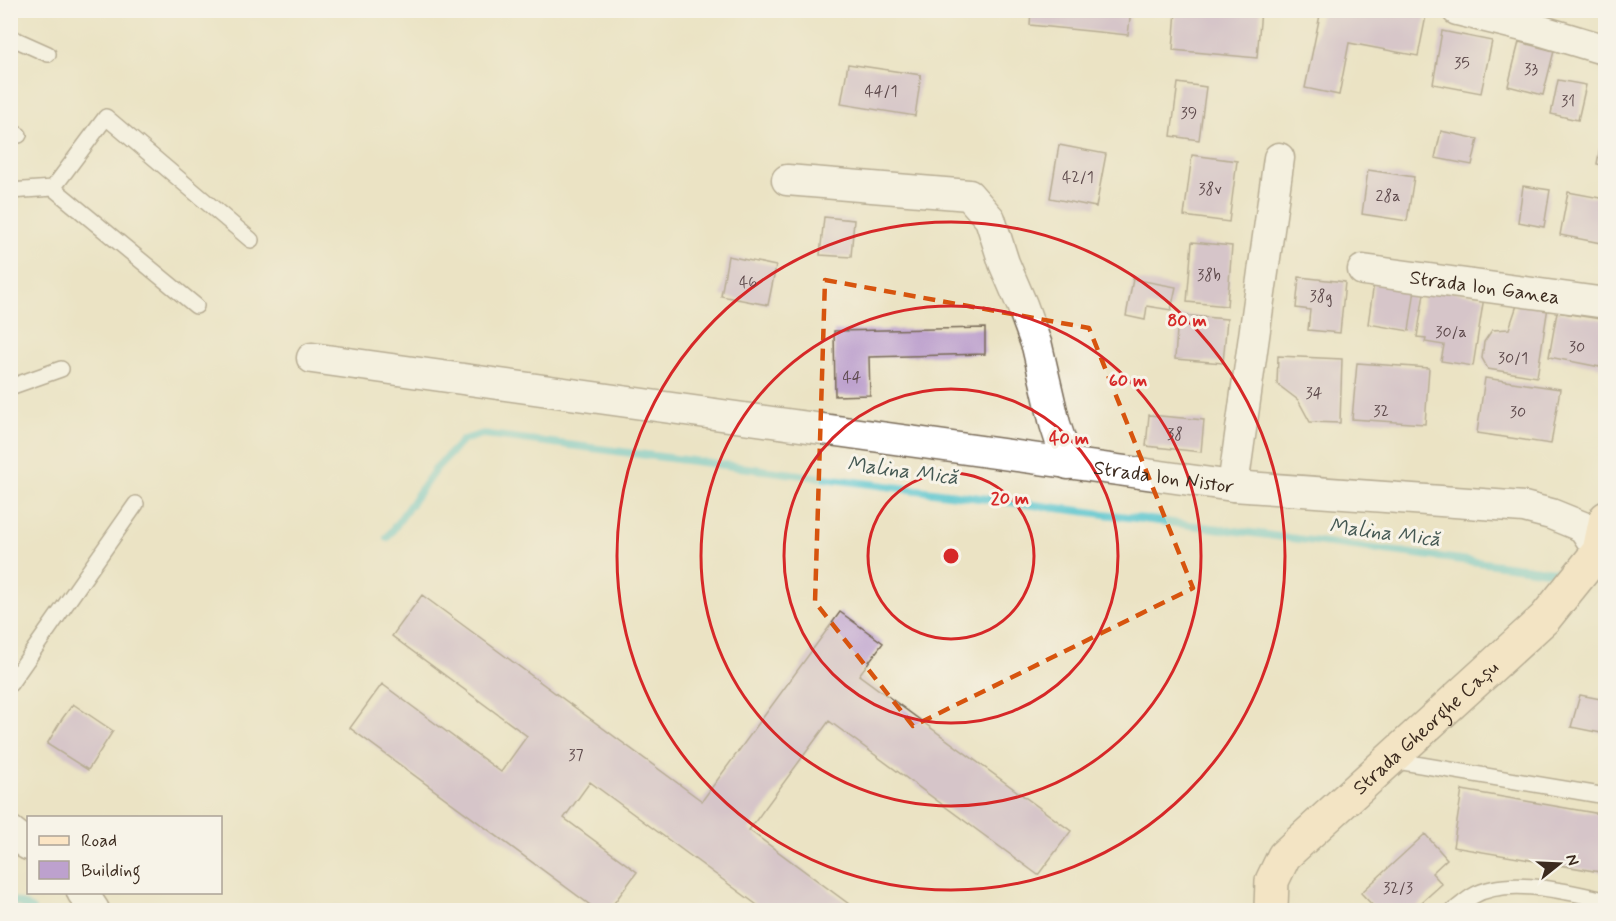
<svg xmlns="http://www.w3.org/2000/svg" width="1616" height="921" viewBox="0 0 1616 921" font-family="Mynerve,sans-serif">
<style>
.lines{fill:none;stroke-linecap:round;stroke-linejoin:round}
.stream{stroke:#58c5ce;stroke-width:8}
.building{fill:#bda1ce}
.lane-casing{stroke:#796b58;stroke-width:18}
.street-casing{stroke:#796b58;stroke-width:33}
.secondary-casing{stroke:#796b58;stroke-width:36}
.lane{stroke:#fff;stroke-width:15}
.street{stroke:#fff;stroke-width:30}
.secondary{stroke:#fce5c4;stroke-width:33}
.marked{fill:none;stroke:#d7540e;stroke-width:4.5;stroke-dasharray:12 8;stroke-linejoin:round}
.ring{fill:none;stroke:#d62828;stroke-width:3}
.labels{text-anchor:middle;stroke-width:6;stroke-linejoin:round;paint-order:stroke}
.number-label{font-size:16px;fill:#5c484a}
.street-label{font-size:20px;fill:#3b2a1e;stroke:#f7f3e8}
.water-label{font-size:21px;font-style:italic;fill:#445853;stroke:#f7f3e8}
.centre{fill:#d62828;stroke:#f7f3e8;stroke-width:3}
.ring-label{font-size:18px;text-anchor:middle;font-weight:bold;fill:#d62828;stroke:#f7f3e8;stroke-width:6;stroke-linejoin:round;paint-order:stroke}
</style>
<rect width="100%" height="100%" fill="#f7f3e8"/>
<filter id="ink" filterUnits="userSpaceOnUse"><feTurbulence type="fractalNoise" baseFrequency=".0167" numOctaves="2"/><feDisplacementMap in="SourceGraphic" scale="12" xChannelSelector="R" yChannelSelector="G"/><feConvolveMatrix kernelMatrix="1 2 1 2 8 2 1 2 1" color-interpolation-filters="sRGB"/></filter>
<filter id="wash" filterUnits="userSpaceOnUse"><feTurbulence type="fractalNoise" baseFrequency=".008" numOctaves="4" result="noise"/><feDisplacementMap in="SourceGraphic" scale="24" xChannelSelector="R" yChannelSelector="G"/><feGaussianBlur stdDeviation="1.35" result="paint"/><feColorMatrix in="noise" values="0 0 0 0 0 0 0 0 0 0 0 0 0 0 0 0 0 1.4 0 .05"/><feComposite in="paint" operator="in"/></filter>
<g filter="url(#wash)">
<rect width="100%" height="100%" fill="#ebe3c4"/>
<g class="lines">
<path class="stream" d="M387,538L437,467L463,440L483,434L1570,574
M1589,577L1606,579
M10,900L22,904L32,910"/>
</g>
<g id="blocks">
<path class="building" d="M1031,10H1131L1128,35L1030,25Z
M1176,10H1261L1257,58L1173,50Z
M1321,10L1427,11L1418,56L1349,43L1339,95L1305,88Z
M1442,31L1492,41L1481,93L1433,84Z
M1519,42L1554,51L1543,95L1508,86Z
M848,64L921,75L915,116L841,104Z
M1558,80L1586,85L1578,120L1551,114Z
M1178,83L1206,87L1199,140L1171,136Z
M1604,125H1606V166L1597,164Z
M1441,131L1478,139L1472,165L1435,158Z
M1059,145L1106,154L1096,207L1050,198Z
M1192,155L1237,161L1229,222L1184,216Z
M1368,170L1414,177L1407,221L1362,214Z
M1523,186L1550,190L1544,227L1518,222Z
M1568,192L1606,199V244L1560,235Z
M824,217L854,220L851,257L820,255Z
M1192,242L1232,246L1227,306L1187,302Z
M728,256L776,266L768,305L721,296Z
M1299,277L1345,282L1340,333L1308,330L1310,310L1296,308Z
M1133,279L1176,287L1171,310L1147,306L1145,320L1126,316Z
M1374,283L1415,289L1409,331L1368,324Z
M1425,287L1484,297L1473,366L1441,361L1444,345L1425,342L1426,338L1417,337Z
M1518,302L1548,307L1537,377L1488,369L1482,358L1484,342L1492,330L1509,329Z
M1557,312L1606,320V335L1600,367L1549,357Z
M1178,315L1227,319L1223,363L1175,359Z
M985,328V354L869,357L870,395L835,396L834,331Z
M1278,356L1342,359L1340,423L1310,422L1298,400L1277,384Z
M1357,363L1429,368L1425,424L1352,419Z
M1485,378L1560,389L1551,444L1477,433Z
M1149,415L1204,420L1201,452L1146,446Z
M422,595L702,801L840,612L883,643L859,675L1071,831L1038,875L829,721L749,830L857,910H764L590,782L564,818L637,872L609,910H597L350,728L382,684L501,772L527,736L392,636Z
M1580,695L1606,700V734L1571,727Z
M73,704L113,731L88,770L47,744L62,719Z
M1462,790L1606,815V873L1453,847Z
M1425,834L1447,859L1432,873L1442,884L1413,910H1377L1361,893Z"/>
</g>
</g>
<g filter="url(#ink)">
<use href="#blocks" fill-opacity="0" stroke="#796b58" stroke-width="1.5"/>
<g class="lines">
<g class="lane-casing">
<path id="lane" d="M10,37L48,54
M10,132L19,135
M53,188L196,306
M10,191L53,188L106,117L251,240
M10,387L61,369
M10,684L136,504
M1391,760L1606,796
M1454,910C1460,906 1466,900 1473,896C1508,876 1567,892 1606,900"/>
</g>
<g class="street-casing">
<g id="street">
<path d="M1457,10L1539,30L1606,50"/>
<path d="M787,180L969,195L990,219L1004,263L1022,305L1037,346L1055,424L1068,464"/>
<path id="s1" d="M1363,270L1606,303"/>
<path id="s2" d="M312,358L1233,486L1524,507L1551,514L1583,527L1599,551L1606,552"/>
<path d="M1233,486L1279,158"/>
<path d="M10,831L28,845"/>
<path d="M82,892L94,910"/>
</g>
</g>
<g class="secondary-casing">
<g id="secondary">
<path id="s3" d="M1272,910L1271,907L1272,881L1284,856L1545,618L1599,551L1606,518"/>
</g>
</g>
<use href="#lane" class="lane"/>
<use href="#street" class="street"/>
<use href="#secondary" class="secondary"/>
</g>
</g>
<path d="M0 0H1616V921H0ZM825,280L1089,328L1193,588L913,726L815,602Z" fill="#ebe3c4" fill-opacity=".55" fill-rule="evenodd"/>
<path class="marked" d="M825,280L1089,328L1193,588L913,726L815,602Z"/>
<g class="ring">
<circle cx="951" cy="556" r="83"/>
<circle cx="951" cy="556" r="167"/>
<circle cx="951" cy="556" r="250"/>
<circle cx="951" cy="556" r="334"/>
</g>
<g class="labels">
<g class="number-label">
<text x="1462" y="68">35</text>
<text x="1531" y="74">33</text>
<text x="881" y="96">44/1</text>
<text x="1568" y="106">31</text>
<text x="1189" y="118">39</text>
<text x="1078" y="182">42/1</text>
<text x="1210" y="194">38v</text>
<text x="1388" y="201">28a</text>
<text x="1209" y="280">38b</text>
<text x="748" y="287">46</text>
<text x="1321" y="301">38g</text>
<text x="1451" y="337">30/a</text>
<text x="1577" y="352">30</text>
<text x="1513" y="363">30/1</text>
<text x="852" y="382">44</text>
<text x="1314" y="398">34</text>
<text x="1381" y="416">32</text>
<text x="1518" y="417">30</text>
<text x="1175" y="439">38</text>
<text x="576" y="760">37</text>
<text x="1398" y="893">32/3</text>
</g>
<g class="street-label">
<text dy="7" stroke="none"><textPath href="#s1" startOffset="123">Strada Ion Ganea</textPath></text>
<text dy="7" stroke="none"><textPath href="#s2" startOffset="860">Strada Ion Nistor</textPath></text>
<text dy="7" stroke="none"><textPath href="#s3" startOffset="248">Strada Gheorghe Cașu</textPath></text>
</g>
<g class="water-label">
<text transform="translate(903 470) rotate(7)" y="7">Malina Mică</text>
<text transform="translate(1385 532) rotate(7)" y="7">Malina Mică</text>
</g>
</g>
<circle cx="951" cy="556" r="9" class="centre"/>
<g class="ring-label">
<text x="1187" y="326">80 m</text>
<text x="1128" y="386">60 m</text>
<text x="1069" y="444">40 m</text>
<text x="1010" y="504">20 m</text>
</g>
<rect width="1616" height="921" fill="none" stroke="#f7f3e8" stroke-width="36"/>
<rect x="27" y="816" width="195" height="78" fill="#f7f3e8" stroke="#aca397" stroke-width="1.5"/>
<rect x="39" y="836" width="30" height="9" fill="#fce5c4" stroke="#aca397" stroke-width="1.5"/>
<text x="81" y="846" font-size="18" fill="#3b2a1e">Road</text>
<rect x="39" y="861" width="30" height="18" fill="#bda1ce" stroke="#aca397" stroke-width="1.5"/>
<text x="81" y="876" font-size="18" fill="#3b2a1e">Building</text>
<g transform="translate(1559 864) rotate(72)" stroke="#f7f3e8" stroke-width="4.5" paint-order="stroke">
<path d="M0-4.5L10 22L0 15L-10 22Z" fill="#3b2a1e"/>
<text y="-9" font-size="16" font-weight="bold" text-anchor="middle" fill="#3b2a1e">N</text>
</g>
</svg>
